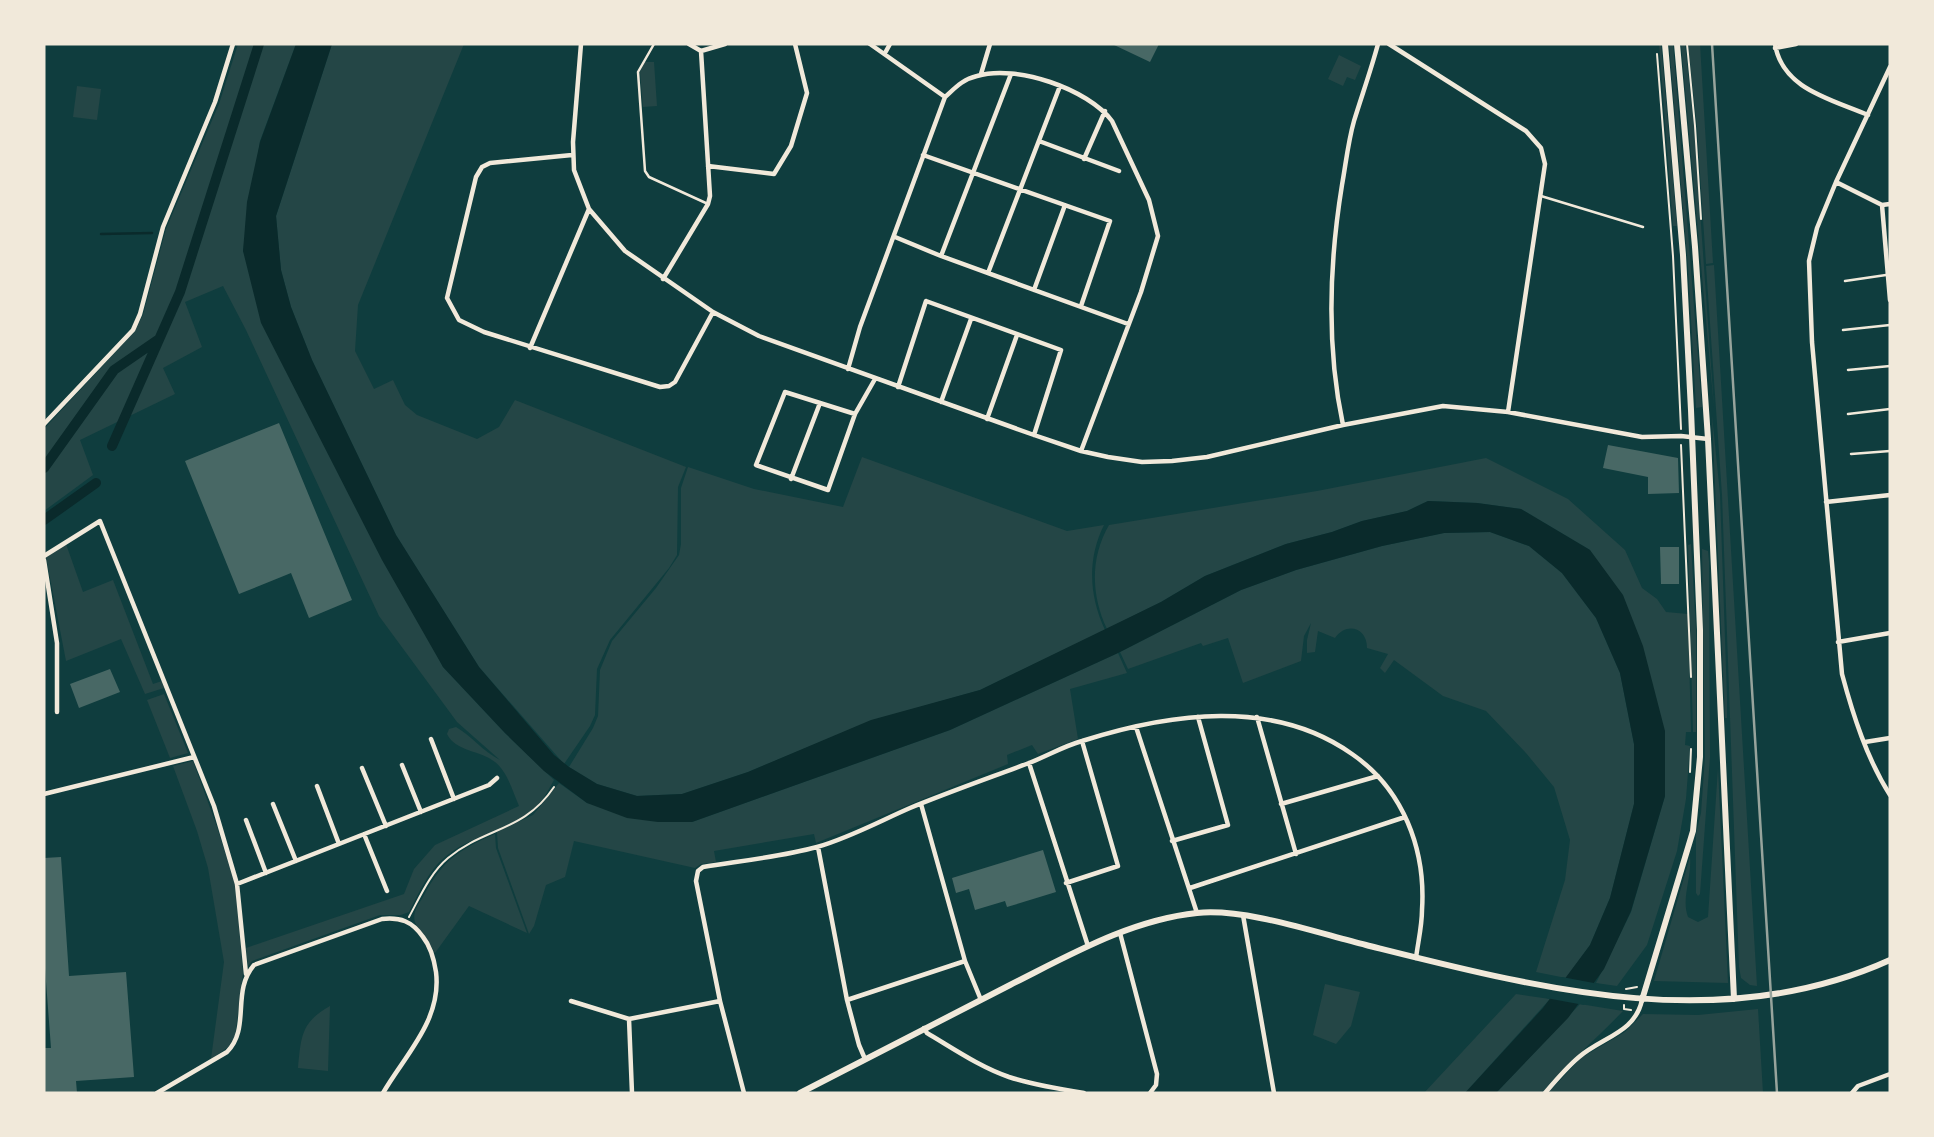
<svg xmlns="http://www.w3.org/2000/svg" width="1934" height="1137" viewBox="0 0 1934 1137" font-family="'Titillium Web',sans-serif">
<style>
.green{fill:#244646}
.water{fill:#0a2a2b}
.pier{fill:#0f3d3e}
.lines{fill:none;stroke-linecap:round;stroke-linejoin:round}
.stream{stroke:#0a2a2b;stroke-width:2.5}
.canal{stroke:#0a2a2b;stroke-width:10}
.building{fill:#486865}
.path{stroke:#f1e9da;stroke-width:2}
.service{stroke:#f1e9da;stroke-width:2.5}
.minor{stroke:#f1e9da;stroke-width:4.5}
.tertiary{stroke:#f1e9da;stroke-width:6}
.rail{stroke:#97a49c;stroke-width:2.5}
</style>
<rect width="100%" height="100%" fill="#0f3d3e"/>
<path class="green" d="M238,44H296L260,141L243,251L443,667L505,733L554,780C548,791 542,802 532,811C506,832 470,835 445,857C428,871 419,893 409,912L401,915H380L252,961L248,966L246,948L404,894L414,869L435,845L519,806C513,792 507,771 495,762C480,750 456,752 447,734L449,729L456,727C472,736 482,751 500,760L457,722L379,616L246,330L223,286L185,302L202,347L163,368L175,394L80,440L93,475L44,511V429L135,331L143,315L166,229L219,104Z
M332,44H464L358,305L355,351L374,389L393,380L405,405L417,415L477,439L499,427L515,400L686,467L678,487L677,555L669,568L610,640L597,669L595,715L590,726L564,764L479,667L396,535L312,360L291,307L281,270L276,216Z
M1659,44H1661L1677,226H1673Z
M1669,44H1673L1702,407L1696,408L1688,267Z
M1681,44H1685L1694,126L1714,408Z
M1688,44H1700L1713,263L1706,264L1697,127Z
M1339,55L1361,66L1355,80L1347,77L1343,86L1328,79Z
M644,62H654L657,106L643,107L640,72Z
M77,86L101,89L97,120L73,117Z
M1714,265L1757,986L1750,985L1741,978L1739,967L1722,495L1706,266Z
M1712,415L1720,494L1727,697V718H1725Z
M862,457L1067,531L1104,525C1087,559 1089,596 1105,630L980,690L871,721L748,772L682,794L637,796L597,784L569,767L593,728L598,716L600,670L612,641L656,588L679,555L681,544V488L688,467L754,489L843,507Z
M1486,458L1568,499L1625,550L1642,588L1657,599L1666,612L1688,614L1691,732H1686L1685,745L1690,746L1686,799L1677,851L1647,945L1617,986L1596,983L1631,912L1665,796L1590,550L1521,509L1477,503L1428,501L1407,511L1362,521L1332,532L1286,544L1205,576L1161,602L1107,629C1091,595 1090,558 1109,525L1317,491Z
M1490,532L1529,546L1562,573L1596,618L1620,673L1634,744V804L1610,898L1590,945L1566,978L1536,972L1565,880L1570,840L1554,787L1526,753L1486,711L1443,696L1394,660L1385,673L1380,668L1388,654L1367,648C1367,627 1346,622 1335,638L1318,631L1315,652L1307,653V640L1311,623L1304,636L1301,661L1243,683L1228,638L1203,646L1201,643L1128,669L1120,652L1241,590L1296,570L1382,546L1444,533Z
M66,544L83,592L113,580L153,684L162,681L164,688L145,694L121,639L66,661L46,557Z
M1691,544L1696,629V732H1693L1688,545Z
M1702,549L1708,551L1709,561L1710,757L1700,894L1698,896L1696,893V834L1701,813L1705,757Z
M1118,653L1127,673L1070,689L1078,739L1038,754L1032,745L1007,755L1008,764L816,843L814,834L714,851L716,862L701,864L695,868L574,841L565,877L546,885L534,926L529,934L498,848L497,832L533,815L559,783L587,803L692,822L950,730Z
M164,694L188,753L170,758L147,700Z
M193,761L217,827L235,884L243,973L235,1037L231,1045L211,1059L224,962L208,868L197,831L173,766Z
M1718,768L1728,983L1654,981L1690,857C1692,877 1681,899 1688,917L1698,922L1708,917Z
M495,834L496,848L527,933L469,906L435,953C431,944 416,927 415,922C412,913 418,905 423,897C442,861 458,850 495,834Z
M1325,984L1360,992L1351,1026L1336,1044L1313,1035Z
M1516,994L1550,999L1465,1093H1424Z
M1580,1004L1623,1011C1596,1039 1567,1064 1542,1093H1496Z
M330,1006L328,1071L298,1068C301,1037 301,1022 330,1006Z
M1758,1009L1763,1093H1548L1581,1058L1625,1032L1643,1014L1698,1015Z"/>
<path class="water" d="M296,44H332L276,216L281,270L291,307L312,360L396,535L479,667L554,755L569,767L597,784L637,796L682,794L748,772L871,720L980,690L1161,602L1205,576L1286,544L1332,532L1362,521L1407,511L1428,501L1477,503L1521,509L1590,550L1623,595L1643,646L1665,731V796L1631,911L1604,969L1568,1018L1496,1093H1465L1543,1008L1590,945L1610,898L1634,804V744L1620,673L1596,618L1562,573L1529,546L1490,532L1444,533L1382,546L1296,570L1241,590L1118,653L950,730L692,822H658L627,818L587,803L544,771L505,733L443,667L382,560L261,323L243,251L247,202L260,142Z"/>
<path class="pier" d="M1562,977L1599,984L1584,1005L1546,998Z"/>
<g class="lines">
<path class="stream" d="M101,234L152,233"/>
<path class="canal" d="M112,446L180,292L259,44
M44,468L114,370L159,339
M44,520L96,483"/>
</g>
<path class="building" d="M1112,44H1159L1150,62Z
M279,423L352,600L309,618L291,573L239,594L185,461Z
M1608,445L1678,458L1679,493L1648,494V477L1603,468Z
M1660,547H1679V584H1661Z
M110,669L120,692L79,708L70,684Z
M1043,850L1056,892L1007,907L1005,901L975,910L969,889L956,893L952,878Z
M61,857L69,976L126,972L134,1077L76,1081L77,1093H44V1048H51L44,955V858Z"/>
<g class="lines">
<path class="path" d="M1687,44L1695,126L1701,219
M1657,54L1673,256L1681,429
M1681,445L1691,677
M1690,772L1691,749
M409,917C420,897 430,873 448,858C485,827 524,832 554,787
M1626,989L1637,987
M1624,1005V1009L1631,1010"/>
<path class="service" d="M654,44L638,72L645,171L649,177L708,204
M1541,196L1643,227
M1845,281L1886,275
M1843,330L1890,325
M1848,370L1890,366
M1848,414L1890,409
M1851,454L1890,451"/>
<path class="minor" d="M581,44L573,142L574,170L589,209L625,251L713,312L759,336L1034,435L1081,451L1108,457L1142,462L1172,461L1207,457L1343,425L1443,406L1508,412L1642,437L1681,436L1708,439
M689,44L701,51
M870,44L945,97
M1389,44L1526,131L1541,148L1545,164L1508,412
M1775,44C1782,89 1831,99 1868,115
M1775,48L1796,44
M701,51L725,44
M885,53L890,44
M1890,67L1836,182L1817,228L1809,261L1812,342L1842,674C1853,715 1867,759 1890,795
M981,74L990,44
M1039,141L1119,171
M572,155L490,163L482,167L476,177L447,298L459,320L484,332L660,387L669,386L675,382L713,312
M923,155L1110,221L1081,306
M1084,159L1105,111
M708,166L774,174L791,146L807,93L795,44
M1836,182L1882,205L1890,204
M1882,205L1890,300
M895,237L941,256L1128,324
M941,256L1011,74
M988,273L1060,86
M663,279L708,204L710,196L701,51
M1034,290L1065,205
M530,348L589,209
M848,369L860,327L945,97C955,88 963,79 977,76C1016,64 1088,89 1112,121L1149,200L1158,236L1141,292L1081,451
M898,387L926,301L1061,350L1034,435
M941,402L971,319
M855,414L785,392L756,465L828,490L855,414L875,379
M987,419L1017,335
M44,424L133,330L140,314L163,227L215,102L233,44
M1343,425C1326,345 1329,265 1342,185C1346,163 1348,142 1354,121C1362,95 1371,70 1378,44
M791,479L820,403
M1826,502L1890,495
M44,556L100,521L214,806L237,884L246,974
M44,560L57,643V712
M1838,642L1890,633
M1257,717L1296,854
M1136,727L1197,913
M431,739L454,799
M1865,742L1890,738
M1029,763L1088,946
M402,765L421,812
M362,768L386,826
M317,786L339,844
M44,794L194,757
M273,804L296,861
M921,804L965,961L981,1000
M1281,804L1378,776
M246,820L266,873
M364,834L387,891
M1172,841L1228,825L1198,717
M818,847L847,1000L859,1045L865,1059
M1066,883L1118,866L1082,741
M237,884L489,785L497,778
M1190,888L1405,817
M1243,915L1274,1093
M1120,933L1157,1074L1156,1085L1150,1093
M847,1000L965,961
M571,1001L629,1019L720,1001
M629,1019L632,1093
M924,1028L927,1033C954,1049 980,1067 1009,1077C1034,1085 1059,1089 1084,1093
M157,1093L227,1052C251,1028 231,992 254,965L382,919C400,917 412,921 423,937C431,947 434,959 436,972C442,1020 405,1055 383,1093
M744,1093L720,1001L696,881L698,871L703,867C740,861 780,857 817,847C849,838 880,821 910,808C949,792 989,778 1029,763C1047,756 1064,746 1082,741C1170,713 1273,698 1352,754C1403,789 1426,849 1422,910C1422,926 1418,942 1416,958
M1545,1093C1556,1080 1566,1068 1579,1057C1602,1037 1635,1033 1642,1000
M1852,1093L1858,1086L1890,1074"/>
<path class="tertiary" d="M1677,44L1695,247L1708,439L1734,999
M1642,1000L1693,831L1700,757V630L1691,410L1683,255L1665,44
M800,1093C870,1057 940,1021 1010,985C1070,955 1130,920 1197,913C1246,908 1317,933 1366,945C1538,988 1720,1037 1890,960"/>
<path class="rail" d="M1712,44L1777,1093"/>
</g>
<rect width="1934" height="1137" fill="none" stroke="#f1e9da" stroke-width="91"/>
</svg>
